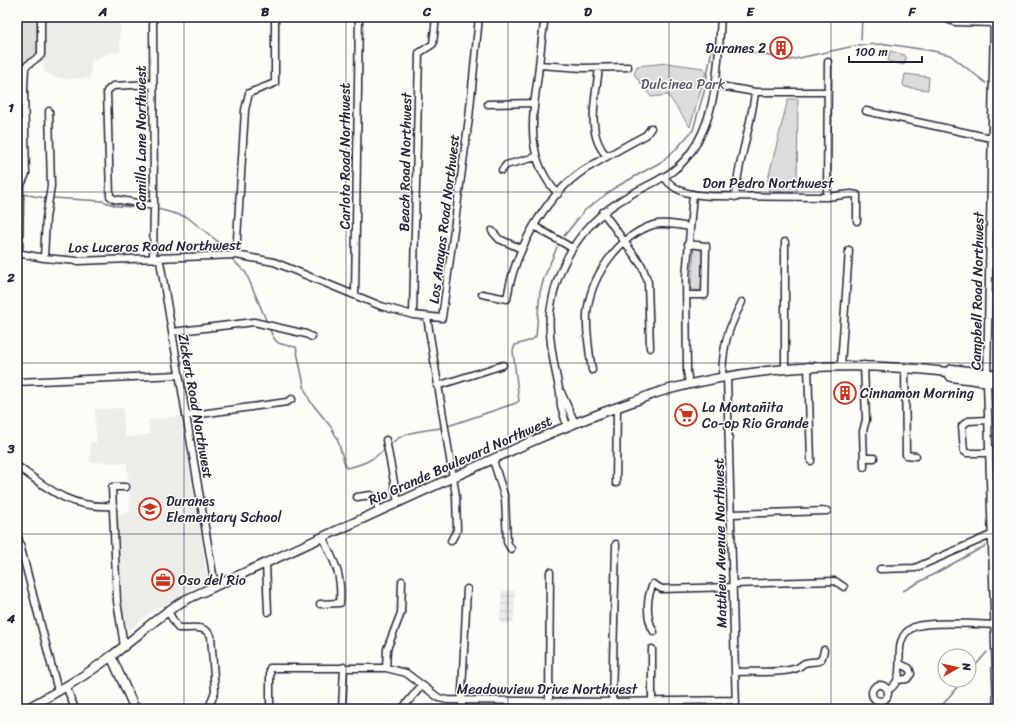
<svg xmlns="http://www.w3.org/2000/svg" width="1015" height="726" viewBox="0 0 1015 726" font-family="Sriracha,sans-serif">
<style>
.built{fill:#ecece9}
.industrial{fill:url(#industrial-grid)}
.park{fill:#dddcdb;stroke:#807f8b}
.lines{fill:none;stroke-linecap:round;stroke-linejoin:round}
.stream{stroke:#787885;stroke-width:1.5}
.minor-casing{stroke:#22223b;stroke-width:9}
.major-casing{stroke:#22223b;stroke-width:11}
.minor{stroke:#fdfcf7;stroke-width:6}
.major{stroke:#fdfcf7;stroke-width:8}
.grid{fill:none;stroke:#22223b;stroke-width:1;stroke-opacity:0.55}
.labels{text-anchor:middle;stroke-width:3;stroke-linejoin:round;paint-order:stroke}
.poi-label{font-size:14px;fill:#22223b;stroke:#fdfcf7;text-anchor:start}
.park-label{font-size:14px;fill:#5a5a6b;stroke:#fdfcf7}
.street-label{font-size:14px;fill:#22223b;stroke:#fdfcf7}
.neatline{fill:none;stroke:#22223b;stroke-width:1.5}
.grid-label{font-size:13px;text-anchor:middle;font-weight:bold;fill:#22223b}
</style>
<defs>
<pattern id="industrial-grid" width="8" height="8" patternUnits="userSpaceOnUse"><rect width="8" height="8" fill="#ecece9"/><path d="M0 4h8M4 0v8" fill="none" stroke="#cacac9"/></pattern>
</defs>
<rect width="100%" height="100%" fill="#fdfcf7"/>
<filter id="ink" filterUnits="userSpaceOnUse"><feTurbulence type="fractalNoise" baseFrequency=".025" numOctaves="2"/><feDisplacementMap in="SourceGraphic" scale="8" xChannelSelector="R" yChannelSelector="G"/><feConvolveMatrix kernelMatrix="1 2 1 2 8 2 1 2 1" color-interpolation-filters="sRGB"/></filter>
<g filter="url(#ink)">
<path class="built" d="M42,17H120V52L108,53L91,62L90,78L66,79L54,77L44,71Z
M123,408L125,438L150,434L148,420L181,416L208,580L152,612L130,629L124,627L117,514L130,512L127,463L90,462V443H96L95,409Z"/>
<path class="industrial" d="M502,590L515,591L513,624L500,623Z"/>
<path class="park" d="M17,17H38L39,50C36,58 29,58 24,65C16,74 20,94 20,105H17Z
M890,51L904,55L906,58L904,65L888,61Z
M667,63L703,68L706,72L690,127L668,95L651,97L634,74L637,66Z
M905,74L929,77L928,90L905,87L903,85Z
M788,99H798L797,192H769L768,179Z
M694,248L699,249L702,252V287L698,291L691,289Z"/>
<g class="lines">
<path class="stream" d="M861,40L862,17
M725,47L790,60L859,45L887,44L933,51L950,55L986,83
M23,194L45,198
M53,198L102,201L117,206L150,208
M158,209L187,217L216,240L226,251
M564,236L585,210L616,187L661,162L677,148L693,130L704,92L713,43
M232,259L246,273L267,322
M270,330C276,346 280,344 296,347L305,390L310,401L331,427L337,438L346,468C362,465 373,460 385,449
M448,426L516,403L519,401L513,351L515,345L532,340L536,336L540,292L544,278L557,247
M391,444C404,431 423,431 440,428
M903,591L985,546
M969,673L987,652
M939,709L963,680"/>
<g class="minor-casing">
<path id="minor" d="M153,17L154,206L153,258L160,261L215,586
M545,17C542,36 540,56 538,75C532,119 525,159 558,194
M942,17L955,22L994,23
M994,17L987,382L997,709
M539,65L583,68L628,67
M599,68C596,96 585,134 607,156
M152,84L113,86L107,91L110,196L114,199L154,206
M715,85L755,92H828
M488,104L534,103
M866,111L991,138
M502,170L506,165L536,157
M665,178C675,193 694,195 711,196L827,197L851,194L857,195V221
M735,197C738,161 751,128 755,92
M827,197L828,62
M603,212L642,266L648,282L650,348
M534,226L572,248
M492,231L499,239L522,249
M785,242V368
M17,253L44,258L78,261L236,255L274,262L381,306L413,315L442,318L469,118L479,17
M19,254L20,187L26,174L24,89L25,67L41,55V17
M236,255L245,110L249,93L275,83V17
M44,258L46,218L51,186L49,111
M989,261H998
M482,294L507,299C514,252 544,197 584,170C604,158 625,146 646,135L651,128
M355,295L359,17
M686,295H705L706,246L688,244
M413,315L419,53L433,44L436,17
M427,317L456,496L457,530L451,541
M172,332L254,322L306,334L312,337
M841,365L849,250
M864,365L866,420L863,431L864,467
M808,366L811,461
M905,367L906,455L916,456
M592,370C589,351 586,333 587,314C590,278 617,237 653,225C664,222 678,225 690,227
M727,376L736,709
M722,377C723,345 727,331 742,302
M17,382L179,375
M689,384L687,371L686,277L693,194
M437,386L503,365
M561,392L575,423
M186,416L287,402L292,399
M988,420L968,421L962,426L964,451L967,453H988
M567,426C565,420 563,413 561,406C560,400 561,394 559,388C554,365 548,336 550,313C556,266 580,226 620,201C647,183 674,179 693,149C718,112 718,60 721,17
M386,440L398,503
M864,458H874
M493,460L505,498L507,542L511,549
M17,466C50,490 69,508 112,506
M616,483L617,407
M357,497L371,495L376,501L379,511
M732,514L827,511
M17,533L58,691
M266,563L268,612
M880,569L915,568L991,535
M733,584L835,581L844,587
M320,604L340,603C342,574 335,563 323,538
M167,610L178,628C191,629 204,624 211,636L215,691L211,702
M654,632C646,619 646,598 653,584L662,589L733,587
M124,646L117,601L112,487H126
M652,649V702
M386,668L387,649L401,613L402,581
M735,672C752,671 782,674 797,668C800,667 802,664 805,663C817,659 821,667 824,650
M897,680L907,679L911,674L909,668L900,664
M872 693a8 8 0 1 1 16 0a8 8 0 1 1-16 0Z
M66,686L75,709
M888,690C912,677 886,640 914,627C930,621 976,624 994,625
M549,701L550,572
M612,702L616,544
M270,709V668H386L406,673L439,698L447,700L612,702L736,700
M342,709L344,667
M402,709L422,685
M462,709V691L467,589"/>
</g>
<g class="major-casing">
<path id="major" d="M948,372L951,377L998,383
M111,656L135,709
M26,709C55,693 84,677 110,657C136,638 157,616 185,600L528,443C562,428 597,414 632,402C643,398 654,393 666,390C759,365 853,361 948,372L952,369L998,375"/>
</g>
<use href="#minor" class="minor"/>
<use href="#major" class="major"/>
</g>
</g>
<path class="grid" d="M184,17V709M346,17V709M508,17V709M669,17V709M831,17V709M17,192H998M17,363H998M17,534H998"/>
<defs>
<g id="building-ring" transform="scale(1.15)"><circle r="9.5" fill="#fdfcf7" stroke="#c8321e" stroke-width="1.5"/><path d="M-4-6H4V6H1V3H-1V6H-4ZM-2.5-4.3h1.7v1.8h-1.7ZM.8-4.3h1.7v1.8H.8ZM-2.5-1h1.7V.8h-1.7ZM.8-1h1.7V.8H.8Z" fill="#c8321e"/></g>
<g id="supermarket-ring" transform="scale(1.15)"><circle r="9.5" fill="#fdfcf7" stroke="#c8321e" stroke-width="1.5"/><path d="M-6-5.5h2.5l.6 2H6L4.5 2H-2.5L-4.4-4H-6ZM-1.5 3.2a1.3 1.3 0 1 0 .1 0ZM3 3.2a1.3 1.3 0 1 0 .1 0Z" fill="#c8321e"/></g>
<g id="school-ring" transform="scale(1.15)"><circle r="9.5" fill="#fdfcf7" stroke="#c8321e" stroke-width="1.5"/><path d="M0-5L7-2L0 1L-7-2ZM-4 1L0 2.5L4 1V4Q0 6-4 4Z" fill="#c8321e"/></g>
<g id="office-ring" transform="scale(1.15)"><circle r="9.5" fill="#fdfcf7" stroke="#c8321e" stroke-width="1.5"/><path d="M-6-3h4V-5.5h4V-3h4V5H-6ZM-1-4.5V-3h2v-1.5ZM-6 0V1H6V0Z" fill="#c8321e"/></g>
</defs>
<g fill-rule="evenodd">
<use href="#building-ring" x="781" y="48"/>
<use href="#building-ring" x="845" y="393"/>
<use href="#supermarket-ring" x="686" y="415"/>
<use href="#school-ring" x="150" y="509"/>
<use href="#office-ring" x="163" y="580"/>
</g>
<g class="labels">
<g class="poi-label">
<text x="766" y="53" text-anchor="end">Duranes 2</text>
<text x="860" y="398">Cinnamon Morning</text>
<text x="702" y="412">La Montañita<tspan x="702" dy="16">Co-op Rio Grande</tspan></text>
<text x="166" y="506">Duranes<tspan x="166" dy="16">Elementary School</tspan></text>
<text x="178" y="585">Oso del Rio</text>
</g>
<g class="park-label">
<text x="683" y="89">Dulcinea Park</text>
</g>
<g class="street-label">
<text transform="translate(141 138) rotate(-90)" y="5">Camillo Lane Northwest</text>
<text transform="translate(345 156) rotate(-90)" y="5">Carlota Road Northwest</text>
<text transform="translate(405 162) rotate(-89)" y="5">Beach Road Northwest</text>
<text x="768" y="188">Don Pedro Northwest</text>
<text transform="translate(444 219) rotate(-83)" y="5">Los Anayas Road Northwest</text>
<text transform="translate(155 246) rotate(-1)" y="5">Los Luceros Road Northwest</text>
<text transform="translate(977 291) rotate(-89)" y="5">Campbell Road Northwest</text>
<text transform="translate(196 406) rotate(80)" y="5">Zickert Road Northwest</text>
<text transform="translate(460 460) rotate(-24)" y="5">Rio Grande Boulevard Northwest</text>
<text transform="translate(720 543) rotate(-91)" y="5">Matthew Avenue Northwest</text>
<text x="547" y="694">Meadowview Drive Northwest</text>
</g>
</g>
<rect width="1015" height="726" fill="none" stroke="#fdfcf7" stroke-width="44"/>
<g transform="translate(957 668) rotate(82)"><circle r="19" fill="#fdfcf7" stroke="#a5a5ac"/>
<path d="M0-3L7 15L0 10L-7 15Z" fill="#c8321e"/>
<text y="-6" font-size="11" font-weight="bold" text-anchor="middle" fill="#22223b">N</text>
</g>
<path d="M849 56v6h73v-6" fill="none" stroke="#22223b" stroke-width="2"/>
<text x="855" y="56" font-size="12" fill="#22223b" stroke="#fdfcf7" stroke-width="3" paint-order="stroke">100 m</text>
<rect x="22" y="22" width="971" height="682" class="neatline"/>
<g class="grid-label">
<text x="103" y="16">A</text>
<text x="265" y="16">B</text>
<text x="427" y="16">C</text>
<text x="588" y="16">D</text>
<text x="750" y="16">E</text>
<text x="912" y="16">F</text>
<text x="11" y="112">1</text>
<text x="11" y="282">2</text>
<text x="11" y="453">3</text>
<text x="11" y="623">4</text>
</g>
</svg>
